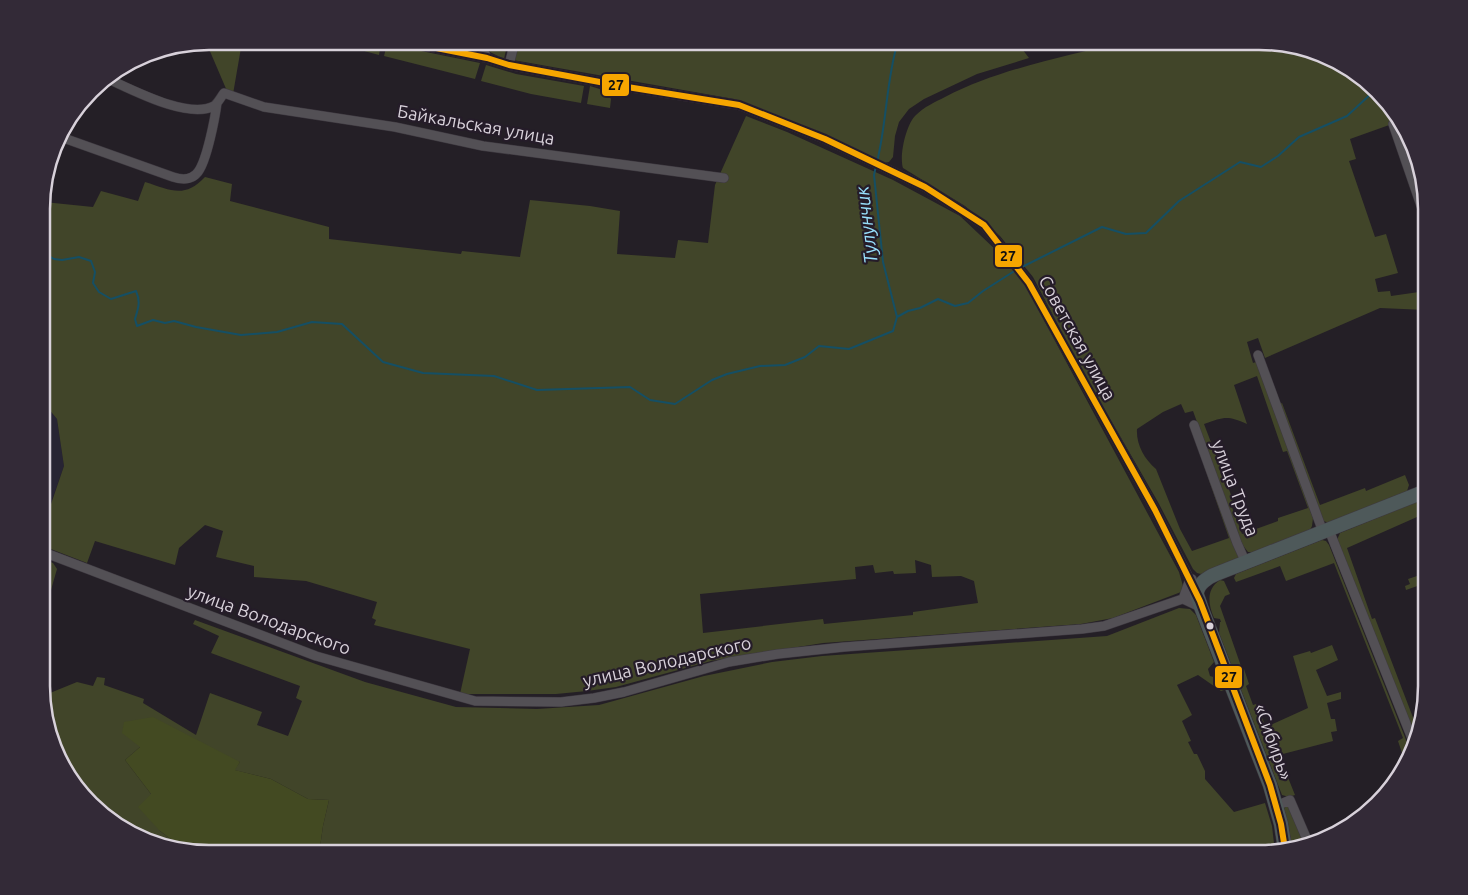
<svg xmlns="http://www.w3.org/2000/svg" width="1468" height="895" viewBox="0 0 1468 895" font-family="Ubuntu,sans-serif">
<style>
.industrial{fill:#272433}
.green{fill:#414529;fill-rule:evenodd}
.forest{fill:#434a22}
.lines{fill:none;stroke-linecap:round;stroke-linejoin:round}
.stream{stroke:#154f64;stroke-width:2}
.minor-casing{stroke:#3e3940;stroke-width:10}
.highway-casing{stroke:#3e3940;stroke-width:15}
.minor{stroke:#535055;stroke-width:9}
.highway{stroke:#4e595a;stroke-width:14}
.bus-1-casing{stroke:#251c29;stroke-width:10}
.bus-1{stroke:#f7a600;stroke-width:6}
.bus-dot{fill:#d8d1da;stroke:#251c29;stroke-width:2}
.labels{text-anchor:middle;stroke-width:4.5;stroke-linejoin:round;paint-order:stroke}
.street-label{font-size:18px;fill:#d8d1da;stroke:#251c29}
.water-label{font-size:19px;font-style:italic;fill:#98e0fc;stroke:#251c29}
.rim{fill:none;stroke:#d8d1da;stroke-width:2.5}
.line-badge{stroke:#251c29;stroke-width:2}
.pale-badge-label{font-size:14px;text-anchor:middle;font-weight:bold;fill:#111}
</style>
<rect width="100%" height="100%" fill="#241f26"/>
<path class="industrial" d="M43,402L57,419L64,466L48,511L43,509Z
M43,562L50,565L43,592Z"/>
<path class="green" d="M246,41L242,42L233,94L227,91L206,42Z
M355,41L381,43L379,55L353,48Z
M435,41H474L476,49L471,52L437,44Z
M482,41H508L504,59L490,52Z
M519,41H1016L1029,58L977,74L924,99L909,109L899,122L895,136L893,157L889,162L884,163L790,120L734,99L513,60Z
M1126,41H1259L1343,64L1391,109L1387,111L1392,124L1350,139L1356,159L1349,161L1375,237L1386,234L1398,273L1375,279L1378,292L1390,291L1391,296L1426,291V310L1380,308L1265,358L1258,338L1247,342L1253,363L1256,362L1313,518L1312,526L1310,530L1254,552H1248L1241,543L1193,411L1185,413L1181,404L1163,412L1137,429C1136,444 1144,459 1156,469L1180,529L1192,551L1229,538L1204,466L1205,465L1238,553V558L1232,563L1201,574L1197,573L1193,569L1158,502L1079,365L1033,277L1000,236L965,206L903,168C899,156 906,124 916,115C924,107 935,102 945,97C1001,68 1065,57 1126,41ZM1257,376L1283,452L1287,451L1308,508L1278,518V521L1242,534L1230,502L1233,500L1204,424C1224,417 1227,415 1247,424L1234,385Z
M387,44L480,63L475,79L384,56Z
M486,65L516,74L584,86L581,103L531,94L481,81Z
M590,86L606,91L611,99L610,108L587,104Z
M746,116L787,132L893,180L960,216L999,253L1025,285L1179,572L1183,586L1181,592L1113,618L1081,624L823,643L711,661L616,687L587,691L556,694H460L470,649L374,625L376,620L372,618L377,602L306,581L254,577V566L216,557L223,531L205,525L179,548L175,565L95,541L87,563L43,546V509L49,510L64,466L57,419L43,402V195H45L44,202L93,207L101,191L138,201L145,182C171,190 184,199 205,177L232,184L230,201L329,227V239L461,254L462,251L520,257L530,200L590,206L620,211L617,254L675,258L678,240L708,243L715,185ZM915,560L931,565L932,577L961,576L974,581L978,603L913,612V615L824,624L823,619L703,633L700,594L856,579L855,567L873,565L875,573L893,571L894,574L916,573Z
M1282,403L1320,505L1365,488L1366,491L1405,475L1409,485L1407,491L1330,523L1323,521L1278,405Z
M1426,498V513L1347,548L1372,619L1375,618L1417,728L1414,738L1337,540L1340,533Z
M1322,540L1326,541L1329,545L1410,750L1408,759H1404L1398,741L1403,738L1334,563L1286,581L1280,566L1236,582L1234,578L1236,574Z
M43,559L53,563L57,569L43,618V592L50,565L43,562Z
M1426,573V583L1406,590L1405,586L1410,584L1408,579Z
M1220,580L1224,581L1230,594L1225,596L1220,606L1242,669H1244L1249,684L1246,686L1253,705L1256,704L1266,727L1308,708L1293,656L1310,651L1311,653L1332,645L1338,660L1316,670L1327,696L1341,692V699L1327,703L1331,719H1335L1337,731L1331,732L1333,741L1279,755L1295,795L1289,797L1282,795L1219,633L1220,622H1221L1220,619L1214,618C1208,604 1206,589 1220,580Z
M1179,608L1190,609L1196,615L1214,662L1208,669L1210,676L1220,679L1224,690L1221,691L1198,675L1177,685L1192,715L1182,721L1191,741L1188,742L1194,754H1197L1205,771V779L1234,812L1265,803L1272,826L1275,852L1270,853L319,854L323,826L329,800L308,799L271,779L234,770L240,762L140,747L125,760L151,794L160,831L180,846L125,831L69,779L43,708V694L50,693L77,682L93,686L97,677L105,678L104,685L144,699L143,703L196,735L210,693L262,712L257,725L288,736L302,701L296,698L300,686L211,653L219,636L193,624L195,620L365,682L456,707L537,709L599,705L704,676L772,662L822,656L1107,636Z
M1288,804L1309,836L1312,835L1314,840L1292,847L1288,823L1284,808Z"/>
<path class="forest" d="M153,717L240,762L235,770L271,779L308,799L329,800L323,826L319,854H209L180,846L160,831L138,807L151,794L125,760L140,747L122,733L124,722Z"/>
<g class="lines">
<path class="stream" d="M877,162C887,122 886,80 898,41
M876,166L874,175L883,262L897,317
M43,255H47L54,259L62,260L79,257L91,261L95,272L93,283L99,292L111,299L136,291C141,302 138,309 135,319L137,326L153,320L165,323L174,321L196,327L241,335L277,332L312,322L342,324L383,362L423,373L494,376L537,390L630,387L650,400L675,404L712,380L727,374L760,366L785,365L805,357L819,346L849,349L893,331L897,317L908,311L920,308L938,299L955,306L968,303L983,291L1016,270
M1020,268L1102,227L1126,234L1146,233L1179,201L1240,162L1261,167L1278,156L1299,137L1347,116L1373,92"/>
<g class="minor-casing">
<path id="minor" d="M479,41L487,58
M509,65L515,41
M106,78C131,89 188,120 214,106C218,103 221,97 224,93L264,107L395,127L483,146L724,178
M1393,124L1426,220
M58,136L173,177C182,180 192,180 198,172C207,160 215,118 217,103
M1258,355L1323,532
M1194,425L1237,543L1246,563
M1329,530L1413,741
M43,552L316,656L475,701L561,702L594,698L624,692L729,662L778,654L844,647L1082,629L1104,626L1197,594L1155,510L1029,283L984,225L925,187L825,139L739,105L621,86L509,65L487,58L401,41
M1192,579H1190L1183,599L1202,608
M1276,806L1290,800L1308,842"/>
</g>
<g class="highway-casing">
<path id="highway" d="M1285,849L1281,824L1270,785L1201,607C1200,603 1198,598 1197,595C1196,585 1208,577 1216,574L1426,491"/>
</g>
<use href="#minor" class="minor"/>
<use href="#highway" class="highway"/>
<g class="bus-1-casing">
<path id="bus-1" d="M401,41L487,58L509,65L621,86L739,105L825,139L925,187L984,225L1029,283L1155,510L1200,601L1270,785L1281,824L1285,849"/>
</g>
<use href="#bus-1" class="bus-1"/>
</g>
<circle class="bus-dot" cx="1210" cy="626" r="4.5"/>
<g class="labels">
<g class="street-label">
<text transform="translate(476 125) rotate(10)" y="6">Байкальская улица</text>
<text transform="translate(1077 338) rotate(61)" y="6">Советская улица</text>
<text transform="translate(1235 488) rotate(69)" y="6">улица Труда</text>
<text transform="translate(269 620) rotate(20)" y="6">улица Володарского</text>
<text transform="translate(667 662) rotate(-13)" y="6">улица Володарского</text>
<text transform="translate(1273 742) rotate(70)" y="6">«Сибирь»</text>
</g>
<g class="water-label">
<text transform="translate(866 225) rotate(-97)" y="7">Тулунчик</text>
</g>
</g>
<path d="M0 0H1468V895H0ZM209 50H1259A159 159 0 0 1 1418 209V686A159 159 0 0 1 1259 845H209A159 159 0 0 1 50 686V209A159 159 0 0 1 209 50Z" fill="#332a37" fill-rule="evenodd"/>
<path class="rim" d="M209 50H1259A159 159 0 0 1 1418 209V686A159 159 0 0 1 1259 845H209A159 159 0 0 1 50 686V209A159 159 0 0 1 209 50Z"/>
<g class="line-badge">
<rect x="601" y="73" width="29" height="24" rx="5" fill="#f7a600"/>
<rect x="994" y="244" width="29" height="24" rx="5" fill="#f7a600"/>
<rect x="1214" y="665" width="29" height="24" rx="5" fill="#f7a600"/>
</g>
<g class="pale-badge-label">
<text x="616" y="90">27</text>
<text x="1008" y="261">27</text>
<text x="1229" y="682">27</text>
</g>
</svg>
